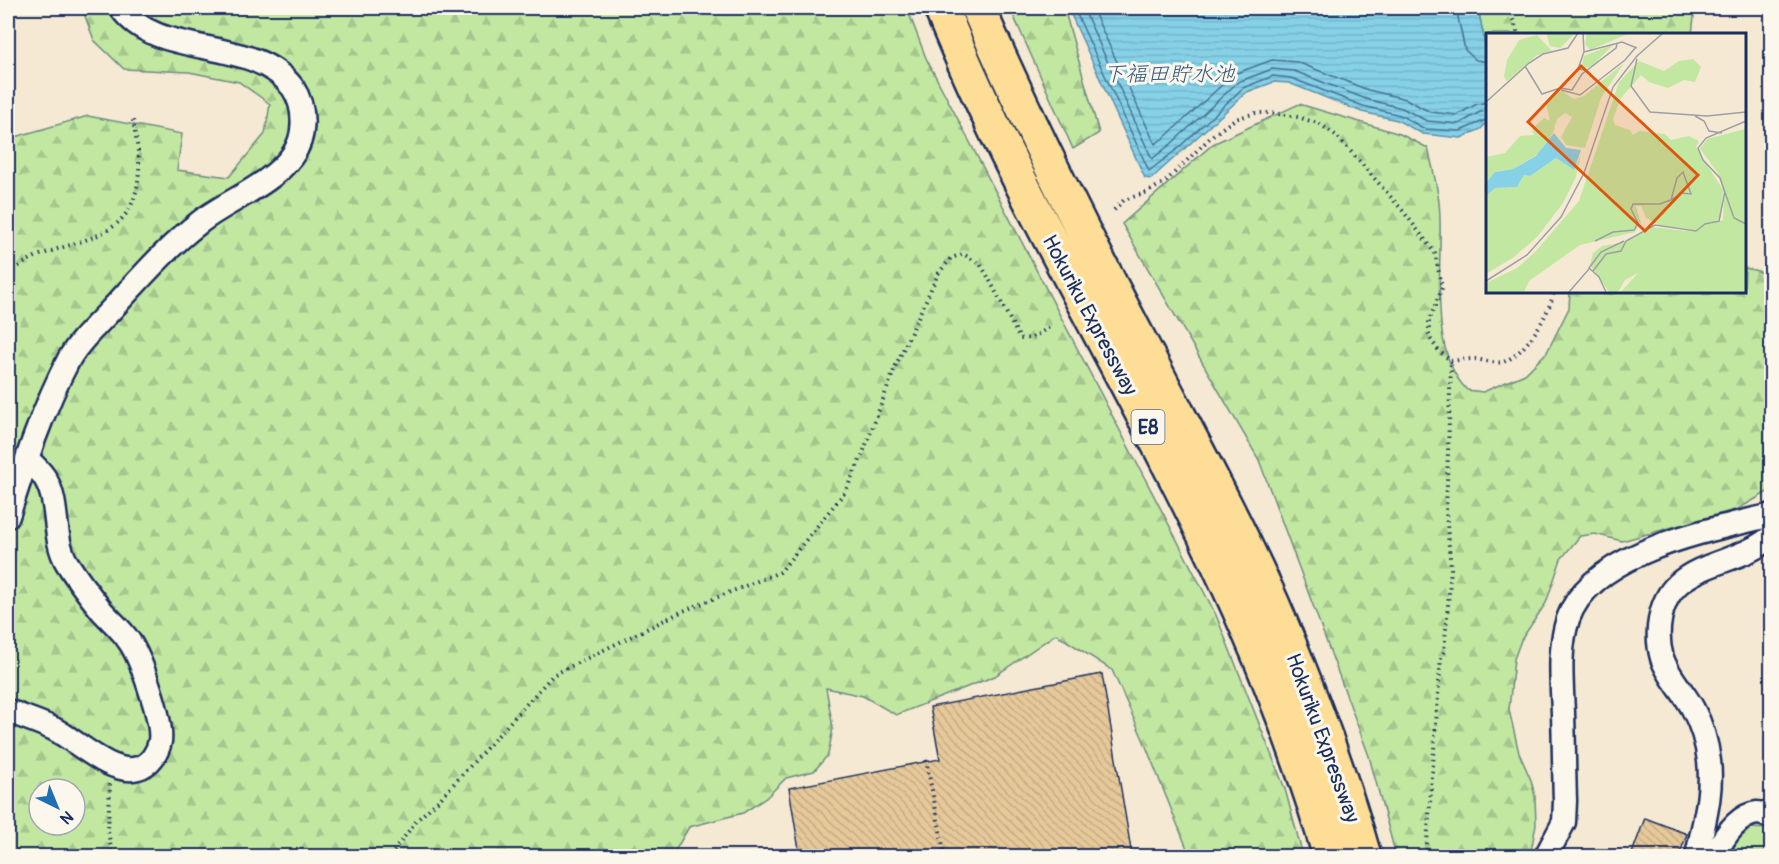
<svg xmlns="http://www.w3.org/2000/svg" width="1779" height="864" viewBox="0 0 1779 864" font-family="Pangolin,'Klee One',sans-serif">
<style>
.green{fill:#c1e7a1;stroke:#6e8b80;stroke-width:1.5}
.forest{fill:url(#forest-firs);stroke:#6e8b80;stroke-width:1.5;fill-rule:evenodd}
.water{fill:url(#water-rules);stroke:#5b90b0;stroke-width:1.5}
.lines{fill:none;stroke-linecap:round;stroke-linejoin:round}
.shore{stroke:#467094;stroke-width:1.5}
.building{fill:url(#building-back-hatch);stroke:#1b2f5e;stroke-width:1.5}
.minor-casing{stroke:#1b2f5e;stroke-width:27}
.motorway-casing{stroke:#1b2f5e;stroke-width:38}
.path{stroke:#1b2f5e;stroke-width:4;stroke-dasharray:1.5 4.5;stroke-linecap:butt}
.minor{stroke:#fbf7ec;stroke-width:22}
.motorway{stroke:#fedd96;stroke-width:33}
.labels{text-anchor:middle;stroke-width:6;stroke-linejoin:round;paint-order:stroke}
.shield{fill:#fbf7ec;stroke:#5e6b89;stroke-width:1.5}
.shield-label{font-size:20px;font-weight:bold;fill:#1b2f5e}
.street-label{font-size:21px;fill:#1b2f5e;stroke:#fbf7ec}
.water-label{font-size:22px;font-style:italic;fill:#365880;stroke:#fbf7ec}
.inset-road{fill:none;stroke:#9e9fa4;stroke-width:1.5}
.view{fill:#de5710;fill-opacity:0.15;stroke:#de5710;stroke-width:3}
.inset-edge{fill:none;stroke:#1b2f5e;stroke-width:3}
</style>
<defs>
<pattern id="forest-firs" width="22" height="20" patternUnits="userSpaceOnUse" patternTransform="scale(1.5)"><rect width="22" height="20" fill="#c1e7a1"/><path d="M5 1l3.5 6h-7zM16 11l3.5 6h-7z" fill="#a5c68d"/></pattern>
<pattern id="water-rules" width="6" height="5" patternUnits="userSpaceOnUse" patternTransform="scale(1.5)"><rect width="6" height="5" fill="#86d1e6"/><path d="M0 2.5h6" fill="none" stroke="#73b4c8"/></pattern>
<pattern id="building-back-hatch" width="6" height="6" patternUnits="userSpaceOnUse" patternTransform="scale(1.5)"><rect width="6" height="6" fill="#e6c899"/><path d="M-1 5l2 2M0 0l6 6M5-1l2 2" fill="none" stroke="#c5ac86"/></pattern>
</defs>
<rect width="100%" height="100%" fill="#f5e9d3"/>
<filter id="ink" filterUnits="userSpaceOnUse"><feTurbulence type="fractalNoise" baseFrequency=".0167" numOctaves="2"/><feDisplacementMap in="SourceGraphic" scale="12" xChannelSelector="R" yChannelSelector="G"/><feConvolveMatrix kernelMatrix="1 2 1 2 8 2 1 2 1" color-interpolation-filters="sRGB"/></filter>
<g filter="url(#ink)">
<path class="green" d="M1751,828L1767,829L1771,832V856H1730L1737,841Z"/>
<path class="forest" d="M82,8H907L926,58L1216,615L1285,789L1303,856H1190L1143,739L1112,670L1056,634L995,676L896,715L863,696L826,688L833,728L828,755L814,771L786,778L766,798L743,813L689,827L672,856H8V139L88,116L182,134L177,170L229,177L265,134L270,104L239,82L189,72L124,69L94,40ZM39,789H75V825H39Z
M1010,8H1064L1099,133L1073,149Z
M1478,8H1695L1692,34H1488V59Z
M1299,104L1400,134L1428,148C1432,166 1437,184 1439,202C1445,258 1425,347 1467,390L1483,392L1525,374L1547,352L1569,308L1570,291H1744L1745,268L1758,271L1771,279V490L1738,509L1622,541L1595,534L1580,536L1561,559L1546,603L1521,640L1514,659L1509,710L1519,753L1531,780L1535,796L1536,825L1530,856H1396L1369,756L1259,460L1122,224L1213,144Z"/>
<path class="water" d="M1068,8H1478L1488,59V121L1481,129L1461,138L1423,134L1397,120L1362,112L1289,83L1274,82L1247,92L1151,179L1145,178Z"/>
<g class="lines">
<path class="shore" d="M1074,8L1149,171L1176,150L1243,88L1273,76L1291,78L1363,106L1400,115L1425,129L1460,131L1488,119
M1083,8L1152,159L1171,144L1238,82L1272,69L1294,71L1366,99L1402,108L1427,121L1459,124L1480,112L1488,111
M1092,8L1155,144L1165,137L1234,74L1272,60L1297,62L1368,90L1406,99L1430,112L1457,115L1477,104L1488,102
M1456,8L1465,50L1476,60L1488,62"/>
</g>
<path class="building" d="M1102,674L1132,856H800L789,788L940,759L930,707Z
M1645,818L1687,834L1679,856H1631Z"/>
<g class="lines">
<g class="minor-casing">
<path id="minor" d="M8,516C25,463 43,408 69,359C79,341 96,326 110,311C139,280 166,248 200,222C227,201 271,185 292,156C306,137 306,108 293,88C255,35 157,60 121,8
M8,711C23,717 39,722 54,729C77,741 112,776 138,768C150,765 158,752 160,741C163,721 141,658 129,641C122,630 111,621 102,611C90,596 77,579 67,563C52,538 60,505 46,480C42,472 33,465 28,459
M1546,856L1564,822L1565,801C1564,772 1564,743 1563,714C1562,683 1558,649 1568,619C1591,551 1711,530 1772,515
M1697,856C1703,825 1713,794 1709,761C1707,744 1701,724 1693,709C1684,692 1668,676 1662,658C1655,634 1659,601 1678,584C1704,561 1745,560 1772,536
M1714,856C1722,840 1737,815 1757,813C1761,813 1768,816 1772,817"/>
</g>
<g class="motorway-casing">
<path id="motorway" d="M941,8C1027,220 1153,413 1245,623C1278,699 1307,777 1330,856
M978,8C1028,124 1085,237 1144,349C1188,434 1234,518 1273,605C1308,687 1340,771 1364,856"/>
</g>
<path class="path" d="M1509,8L1518,34
M1114,210L1124,200L1148,192L1166,181L1213,135L1235,119L1256,113H1271L1298,117L1320,124L1338,137L1403,211L1435,253L1442,288L1429,321V337L1439,351L1451,361C1459,360 1467,359 1475,359C1483,360 1495,364 1503,362C1526,354 1550,313 1554,291
M8,272C19,267 29,259 40,255C91,236 136,236 139,170C140,154 135,136 133,120
M926,760L945,856
M110,784L108,830L112,856
M390,856L417,820L440,799L553,675L683,611L780,572L845,492L861,458L896,365L938,274L951,258L963,254L980,264L987,275L1020,339L1032,338L1051,326
M1426,856L1441,657L1444,652L1451,569L1446,512L1451,361"/>
<use href="#minor" class="minor"/>
<use href="#motorway" class="motorway"/>
</g>
</g>
<g class="labels">
<rect class="shield" x="1131.5" y="410" width="33" height="34" rx="4.5"/>
<g class="shield-label">
<text x="1148" y="434">E8</text>
</g>
<g class="street-label">
<text transform="translate(1090 315) rotate(62)" y="7">Hokuriku Expressway</text>
<text transform="translate(1323 738) rotate(70)" y="7">Hokuriku Expressway</text>
</g>
<g class="water-label">
<text x="1169" y="81">下福田貯水池</text>
</g>
</g>
<g transform="translate(1486 33)">
<rect width="260" height="260" fill="#f5e9d3"/>
<path d="M101,0H144L104,17L99,11ZM128,11L107,32L95,37L98,23Z" fill="#c1e7a1"/>
<path d="M60,0H89L74,15L64,13ZM51,2L66,18L51,22L21,48L18,44L21,27L33,7ZM207,26L215,34L209,49L198,47L182,55L163,49L155,42L135,65L127,86L129,92L144,97L147,102L153,98L179,101L185,107L203,103L213,108L210,114L237,157L235,185L209,197L173,192L160,185L155,173H150L155,190L149,199L94,212L43,248L38,259H0V250L31,235L49,219L93,168L133,49L153,28L178,38L193,28ZM138,30L115,65L99,115L80,112L75,104L86,84L79,80L71,86L67,100L52,121L27,136L11,138L0,150V124L19,120L34,103L48,102L46,96L58,85L64,88L60,70L67,60L76,58L88,66L98,63ZM259,96V259H135L152,240L139,247L132,259H123L104,232L107,220L116,213L134,210L167,194L200,198L237,187L238,162L232,140L214,116L221,106ZM95,122L90,144L77,170L52,203L28,224L0,241V163L9,155L31,154L38,142L44,143L70,125L88,137Z" fill="#c1e7a1"/>
<path d="M68,100L80,115L95,117L88,137L70,125L44,143L38,142L31,154L9,155L0,163V150L9,139L27,136L50,123Z" fill="#86d1e6"/>
<path class="inset-road" d="M97,0L98,19L92,36L99,37M98,19L136,9L151,15M151,26L145,53L164,79L221,83L260,79M39,33L56,61L74,55L86,57L96,41L130,15L131,11M75,57L94,62L139,27L150,14M0,69L43,30L57,21L82,15L92,0M209,83L218,88L223,98L236,100M260,88L220,105L212,115L217,127L234,145L248,185L260,191M109,208L127,199L148,197L152,190L145,176L147,171H174L179,169L185,167L190,164L195,160L205,161L197,139L191,145L185,167M107,238L120,221L135,218L140,208L169,192L210,198L219,191L233,188L239,158M0,248L41,222L75,184L98,140L127,54L151,23L177,0M83,259L103,236M120,259L113,244L103,235L115,219L138,208"/>
<path class="view" d="M95,33L212,142L159,198L42,89Z"/>
<rect width="260" height="260" class="inset-edge"/>
</g>
<rect width="1779" height="864" fill="none" stroke="#fbf7ec" stroke-width="30"/>
<rect x="15" y="15" width="1749" height="834" fill="none" stroke="#1b2f5e" stroke-width="2" filter="url(#ink)"/>
<g transform="translate(57 807) rotate(137)"><circle r="28" fill="#fbf7ec" stroke="#a1a7b3" stroke-width="1.5"/>
<path d="M0-4.5L10 22L0 15L-10 22Z" fill="#1f6fb2"/>
<text y="-9" font-size="16" font-weight="bold" text-anchor="middle" fill="#1b2f5e">N</text>
</g>
</svg>
